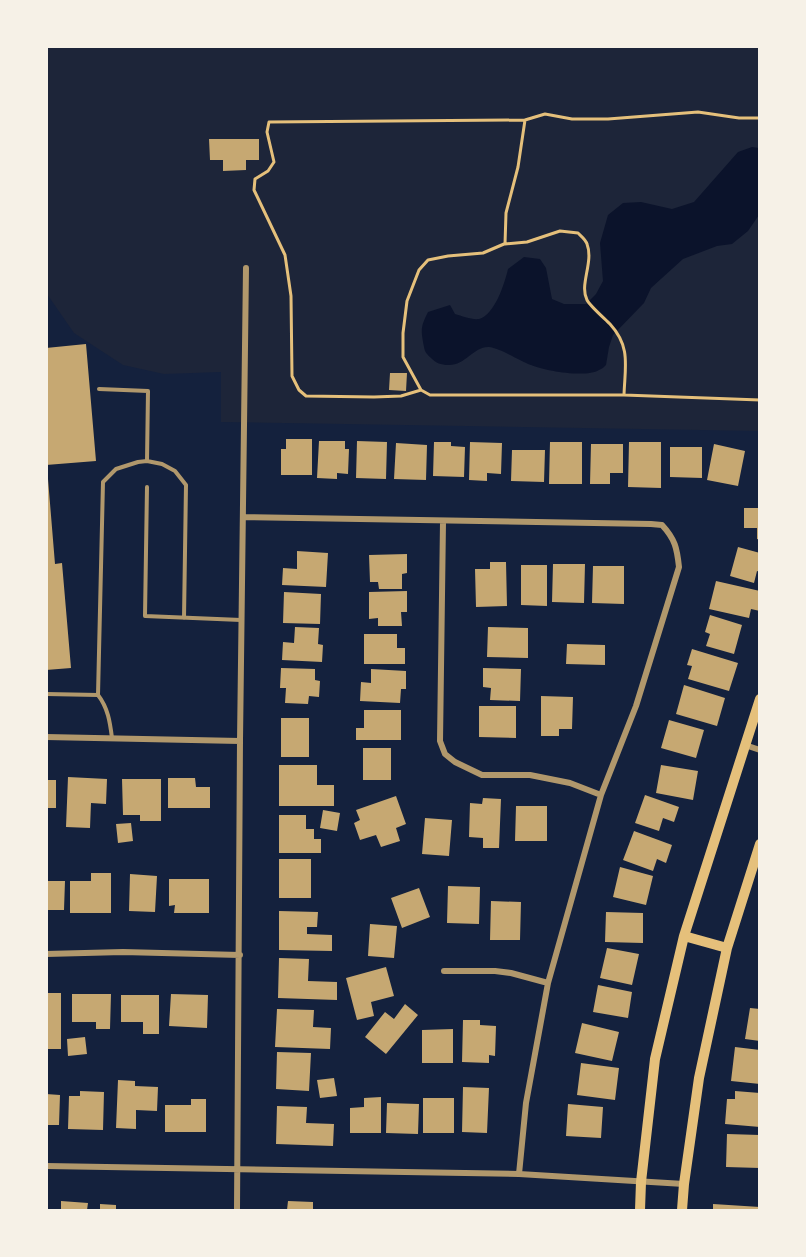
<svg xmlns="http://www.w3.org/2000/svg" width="806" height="1257" viewBox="0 0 806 1257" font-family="'Roboto Serif',serif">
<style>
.green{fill:#1d2539}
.water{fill:#0b132b}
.building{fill:#c6a872}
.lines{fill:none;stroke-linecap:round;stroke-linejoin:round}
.path{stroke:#e5c07b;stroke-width:3}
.service{stroke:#b1986c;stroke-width:4}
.minor{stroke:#b1986c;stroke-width:6}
.secondary{stroke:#e5c07b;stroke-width:10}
</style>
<rect width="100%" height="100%" fill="#14213d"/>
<path class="green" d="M46,47H759V431L221,422V372L164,374L123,365L74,333L47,294Z"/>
<path class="water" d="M752,147L759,148V215L748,231L732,244L717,246L683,259L651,288L644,303L613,335L609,347L606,365C604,367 602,369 599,370C586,378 545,371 531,365C520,361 500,348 489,347C474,346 465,366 448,365C441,365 436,363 431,358C427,354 425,353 424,347C421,330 420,328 428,312L450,305L455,314C462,316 472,320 479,319C495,315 505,282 508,269L524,257L540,259L546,268L552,299L564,304H586L596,294L603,281L600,243L608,215L623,203L641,202L672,209L694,202L738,152Z"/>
<path class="building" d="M209,139H259V160H246V170L223,171V160H210Z
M86,344L96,461L46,465V348Z
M390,373H407L406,391L389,390Z
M286,439H312V475H281V449H286Z
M319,441H345V449H349L348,474L337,473V479L317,478Z
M357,441L387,442L386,479L356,478Z
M434,442H451V446L465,447L464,477L433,476Z
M470,442L502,443L501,474L487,473V481L469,480Z
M550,442H582V484H549Z
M629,442H661V488L628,487Z
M396,443L427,445L426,480L394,479Z
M591,444H623V473H610V484H590Z
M714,444L745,451L738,486L707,480Z
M670,447H702V478L670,477Z
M512,450H545L544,482L511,481Z
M46,479H48L55,564L62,563L71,668L46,670Z
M744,508H760V540L757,539V528H744Z
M738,547L760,553V572L757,571L754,583L730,576Z
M297,551L328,553L326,587L282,585L283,568L297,569Z
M407,554V573L402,574V589H379L378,582H370L369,555Z
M490,562H506L507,606L476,607L475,569H490Z
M553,564H585L584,603L552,602Z
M521,565H547V606L521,605Z
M593,566H624V604L592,603Z
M716,581L760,591V611L751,609L749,618L709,609Z
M407,591V612H401L402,626H378V618L369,619V592Z
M284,592L321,594L320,624L283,623Z
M710,615L742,625L734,654L706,646L710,634L705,632Z
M295,627L319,628L318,644L323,645L322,662L282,660L283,642L294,643Z
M488,627L528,628V658L487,657Z
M364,634H397V648H405V664H364Z
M567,644L605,645V665L566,664Z
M692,649L738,663L729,691L688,679L692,666L687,665Z
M281,668L315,669V680L320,681L319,697L309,696L308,704L285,703L286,688H280Z
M483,668L521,669L520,701L490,700L491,688L483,687Z
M371,669L406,671V689H401L400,703L360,701L361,682L371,683Z
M684,685L725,698L717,726L676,714Z
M541,696L573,697L572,729H559V736H541Z
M479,706H516V738L479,737Z
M364,710H401V740H356V728H364Z
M281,718H309V757H281Z
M669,720L704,730L696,758L661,748Z
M363,748H391V780H363Z
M279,765H317V785H334V806H279Z
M661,765L698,771L693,800L656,793Z
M68,777L107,779L106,804L91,803L90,828L66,827Z
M168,778H195L196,787H210V808H168Z
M122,779H161V821H140V815H123Z
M46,780H56V808H46Z
M645,795L679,807L674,822L663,818L659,831L635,823Z
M396,796L406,824L396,828L400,841L381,847L376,835L360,840L354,823L360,820L356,810Z
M483,798L501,799L499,848H483V838L469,837L470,803L482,804Z
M516,806H547V841H515Z
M323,810L340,813L337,831L320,828Z
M279,815H306V829H314V839H321V853H279Z
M425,818L452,820L449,856L422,854Z
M131,823L133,841L118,843L116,824Z
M634,831L672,845L666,863L657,859L653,871L623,860Z
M279,859H311V898H279Z
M620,867L653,876L646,905L613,897Z
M91,873H111V913H70V881H91Z
M130,874L157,876L155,912L129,911Z
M169,879H209V913H174L175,905L169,906Z
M46,881H65L64,910H46Z
M448,886L480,887L479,924L447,923Z
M419,888L430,917L402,928L391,898Z
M491,901L521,902L520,940H490Z
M279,911L318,912L317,927H307V934L332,935V951L279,950Z
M606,912L643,913V943L605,942Z
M370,924L397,926L394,958L368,956Z
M607,948L639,954L632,985L600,978Z
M279,958L309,959L308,981L337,982V1000L278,998Z
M386,967L394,996L371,1002L374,1016L357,1020L346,978Z
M598,985L632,992L628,1018L593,1012Z
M46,993H61V1049H46Z
M72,994H111L110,1029H96V1022H72Z
M171,994L208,995L207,1028L169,1026Z
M121,995H159V1034H143V1022H121Z
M405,1004L418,1015L386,1054L365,1037L385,1012L394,1019Z
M750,1008L760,1009V1041L745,1039Z
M277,1009L314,1010L313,1027L331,1028L330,1049L275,1047Z
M463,1020H480V1025L496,1026L495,1056L489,1055V1063L462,1062Z
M582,1023L619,1032L612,1061L575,1053Z
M453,1029V1063H422V1030Z
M85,1037L87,1054L68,1056L67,1039Z
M735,1047L760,1050V1084L731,1081Z
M277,1052L311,1053L309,1091L276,1089Z
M581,1063L619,1068L615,1100L577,1095Z
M334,1078L337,1096L320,1098L317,1080Z
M118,1080L135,1081V1086L158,1087L157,1111L136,1110V1129L116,1128Z
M463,1087L489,1088L487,1133L462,1132Z
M80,1091L104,1092L103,1130L68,1129L69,1096H80Z
M735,1091L760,1093V1127L725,1124L727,1099H735Z
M46,1094L60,1095L59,1125H46Z
M381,1097V1133H350V1108L364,1107V1098Z
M423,1098H454V1133H423Z
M191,1099H206V1132H165V1105H191Z
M387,1103L419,1104L418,1134L386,1133Z
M568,1104L603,1107L601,1138L566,1136Z
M277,1106L307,1107L306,1123L334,1124L333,1146L276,1144Z
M727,1134L760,1135V1168L726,1167Z
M61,1201L88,1203L87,1210H61Z
M288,1201L313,1202V1210H287Z
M100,1204L116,1205V1210H100Z
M713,1204L760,1207V1210H713Z"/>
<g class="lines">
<path class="path" d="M760,118H739L698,112L608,119H572L545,114L525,120L518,167L506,213L505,244L527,242L560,231L578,233C581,236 586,240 587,244C594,262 579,285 587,300C590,306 604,318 610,324C631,347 625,366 624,395L760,400
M504,244L483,253L448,256L428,260L419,270L407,301L403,333V357L421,390L430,395H624
M421,390L401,396L374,397L306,396L299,390L292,376L291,296L285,255L254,190L255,179L268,171L274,162L267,132L269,122L525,120"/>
<path class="service" d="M99,389L148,391L147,461
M147,487L145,616L241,620
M46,694L98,695
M112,738C110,722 108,708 98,695L103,482L116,469L138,462L147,461L162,464L175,471L186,485L184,618"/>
<path class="minor" d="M243,517L651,524L662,525C675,539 677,548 679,567L636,706L601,795L548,983L526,1103L519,1174
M443,522L440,741L445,754L455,762L482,775H530L570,783L601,795
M46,737L240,741
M745,745L760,750
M46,954L123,952L240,955
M444,971H495L511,973L548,983
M46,1166L519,1174L684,1184
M237,1210L240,741L246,268"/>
<path class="secondary" d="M684,936L727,948
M640,1210L641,1182L655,1059L684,936L760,699
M682,1210L684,1184L699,1078L727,948L760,844"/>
</g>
<rect width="806" height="1257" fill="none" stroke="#f6f1e7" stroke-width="96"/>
</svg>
